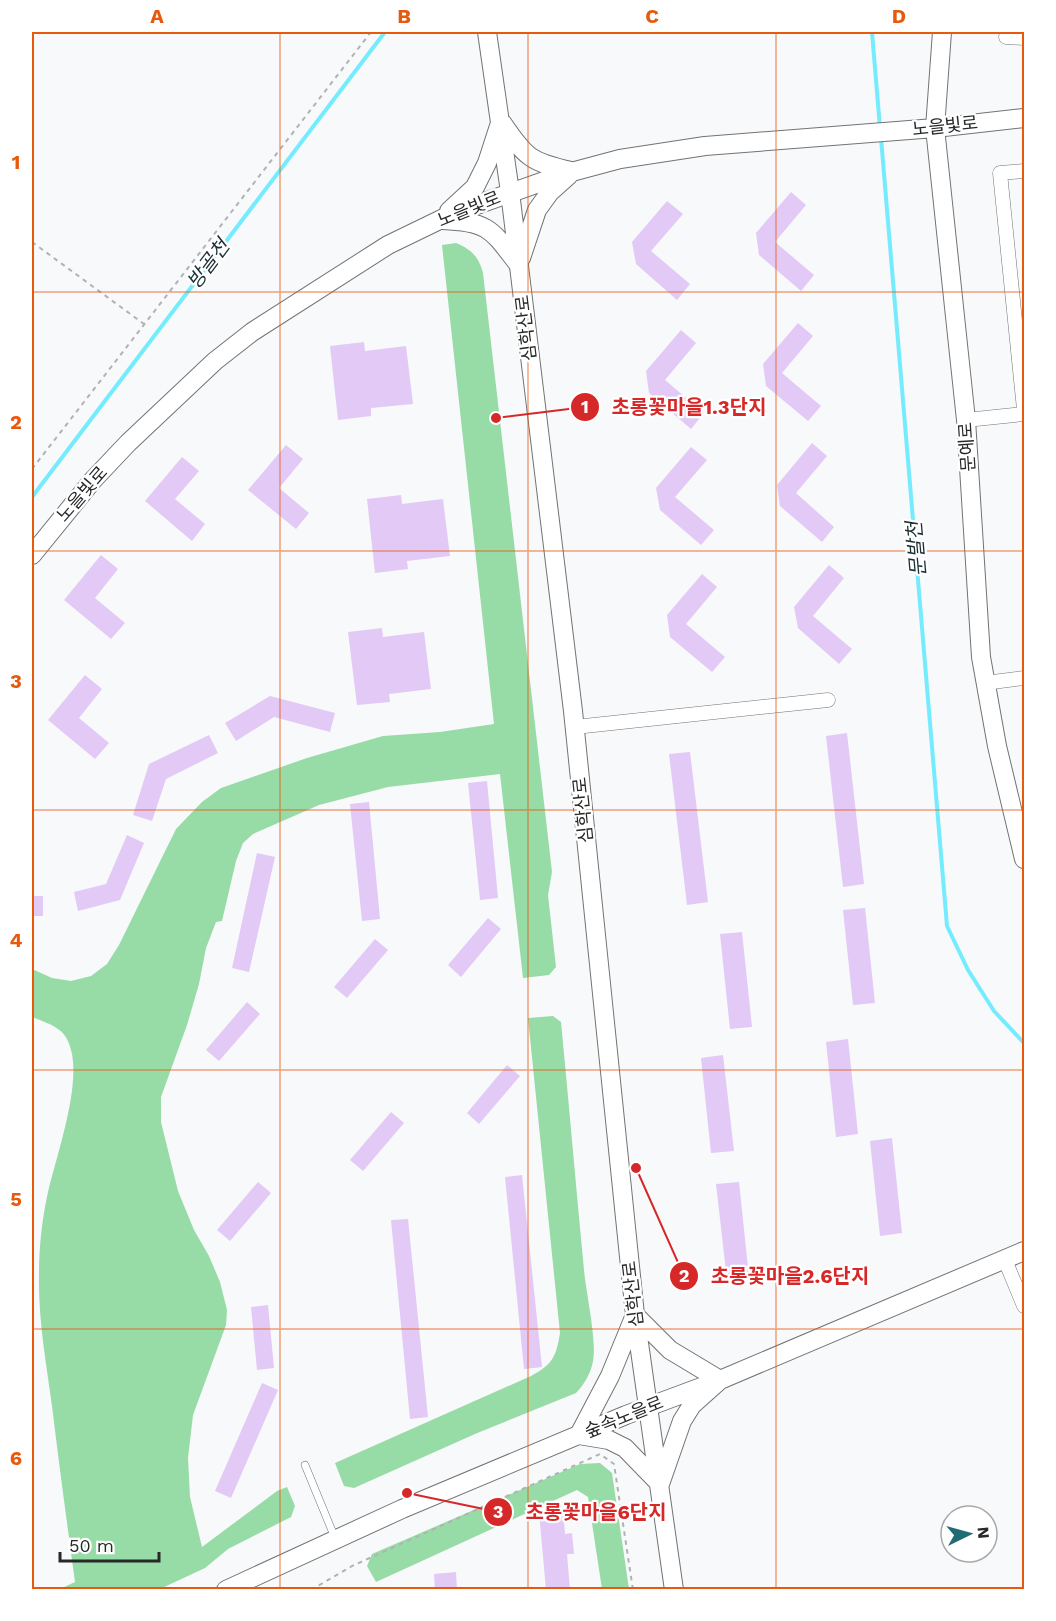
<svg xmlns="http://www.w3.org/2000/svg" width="1056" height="1621" viewBox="0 0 1056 1621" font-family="'Work Sans','Noto Sans KR',sans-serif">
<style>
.green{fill:#97dba6}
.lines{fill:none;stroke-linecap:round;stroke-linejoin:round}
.stream{stroke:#75ebfe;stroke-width:4}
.building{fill:#e2c9f6}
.lane-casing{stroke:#717374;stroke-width:8}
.street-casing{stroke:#717374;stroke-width:15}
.secondary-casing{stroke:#717374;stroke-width:20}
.path{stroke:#b1b2b3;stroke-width:2;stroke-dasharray:4.5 4.5;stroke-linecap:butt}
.lane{stroke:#fff;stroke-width:7}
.street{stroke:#fff;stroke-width:14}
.secondary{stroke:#fff;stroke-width:18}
.grid{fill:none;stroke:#e8590c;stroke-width:1.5;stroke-opacity:0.55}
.labels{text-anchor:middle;stroke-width:4.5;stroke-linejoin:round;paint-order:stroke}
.street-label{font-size:18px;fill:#272828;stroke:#fff}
.water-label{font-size:20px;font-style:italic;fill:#1b3034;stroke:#fff}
.leader{fill:none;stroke:#d62828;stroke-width:2}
.callout-dot{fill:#d62828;stroke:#fff;stroke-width:2}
.mark-label{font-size:18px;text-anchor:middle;font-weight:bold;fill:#fff}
.callout-label{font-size:20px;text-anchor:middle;font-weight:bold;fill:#d62828;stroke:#fff;stroke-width:4.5;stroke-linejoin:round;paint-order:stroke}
.neatline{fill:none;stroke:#e8590c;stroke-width:2}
.grid-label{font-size:20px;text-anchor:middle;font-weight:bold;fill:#e8590c}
</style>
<rect width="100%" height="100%" fill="#f8f9fb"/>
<path class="green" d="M456,243C471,249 479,257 483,273L552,872L548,895L556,967L549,975L523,978L500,774L388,787L319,805L253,834L243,843L236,861L222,921L216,922L206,948L199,984L187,1025L161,1097V1122L178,1191L194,1230L209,1256L220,1282L227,1310L226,1325L193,1415L188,1458L190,1497L202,1547L277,1491L287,1487L295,1506L291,1517L228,1549L205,1568L160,1589H60L75,1582C67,1523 59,1464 52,1406C46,1362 38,1318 39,1274C39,1247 42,1219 48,1192C57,1154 79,1092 72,1054C67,1028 54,1026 32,1017V969L52,978L71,981L91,976L107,964L119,945L176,829L202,802L221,788L307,758L383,736L440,732L494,724L442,245Z
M553,1016L561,1022C569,1105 576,1187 584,1270C586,1293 597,1340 593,1361C591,1373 584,1385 576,1393L475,1434L354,1488L344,1486L335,1463L531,1376C553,1364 556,1357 560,1333L528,1018Z
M600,1463L612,1473L629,1589H602L588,1497L577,1490L376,1582L367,1566L372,1554L580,1464Z"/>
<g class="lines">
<path class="stream" d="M872,32L880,128
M881,138L947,926L968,970L994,1011L1024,1043
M32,497L385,32"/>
</g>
<path class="building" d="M791,192L806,205L775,242L814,275L801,291L759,255L756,233Z
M667,201L683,214L651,251L690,284L677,300L636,264L632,242Z
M798,323L813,336L782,373L821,406L808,421L766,386L763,364Z
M681,330L696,343L665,380L704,413L691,429L649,393L646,371Z
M364,342L365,351L406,346L413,404L371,408V416L338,420L330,346Z
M812,443L827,456L796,493L834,527L822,542L780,506L777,485Z
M286,445L303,459L279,488L309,513L296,529L248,490Z
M691,447L707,460L675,497L714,530L701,545L660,510L656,488Z
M182,457L199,471L175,499L205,524L192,541L145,501Z
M401,495L402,504L443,499L450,556L407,561L408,569L375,573L367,499Z
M101,555L118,569L95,598L125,623L111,639L64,600Z
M829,565L844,578L813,616L852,649L839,664L798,628L794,607Z
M702,574L717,587L686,624L725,657L712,672L670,637L667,615Z
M382,628L383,637L424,632L431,689L389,694L390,702L357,705L348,632Z
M85,675L102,689L79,718L109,743L95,759L48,720Z
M270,696L335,713L330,732L274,717L236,741L225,723Z
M847,733L864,884L843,887L826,736Z
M209,735L218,753L166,779L152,821L133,815L149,764Z
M690,752L708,902L687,905L669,754Z
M487,781L498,898L480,900L468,783Z
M369,802L380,919L362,921L350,804Z
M127,835L144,843L120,900L78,911L74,892L106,884Z
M257,853L275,857L249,972L232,968Z
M32,896H43V916H32Z
M865,908L875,1003L853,1005L843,910Z
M488,918L501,929L461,977L448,965Z
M742,932L752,1027L730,1029L720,934Z
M375,939L388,950L347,998L334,987Z
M247,1002L260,1014L219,1061L206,1050Z
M848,1039L858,1134L836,1137L826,1042Z
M723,1055L734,1151L711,1153L701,1058Z
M507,1065L520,1076L479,1124L467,1113Z
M391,1112L404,1123L363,1171L350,1160Z
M892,1138L902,1233L880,1236L870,1141Z
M522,1175L542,1367L524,1369L505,1177Z
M258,1182L271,1193L230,1241L217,1230Z
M739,1182L749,1277L727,1280L716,1184Z
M408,1219L428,1417L410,1419L391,1220Z
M268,1305L274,1368L257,1370L251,1307Z
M262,1383L278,1390L231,1498L215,1491Z
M563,1510L565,1534L572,1533L574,1554H567L570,1590H546L539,1512Z
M456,1572L457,1590H435L434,1574Z"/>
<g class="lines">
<g class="lane-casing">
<path id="lane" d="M305,1465L335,1538"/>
</g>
<g class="street-casing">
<path id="street" d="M1007,32L1006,37L1024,38
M1024,171L1000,173L1024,409
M966,420L1024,414
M985,683L1024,678
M575,727L828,700
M1005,1260L1024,1306"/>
</g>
<g class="secondary-casing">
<path id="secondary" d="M487,32L510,192L573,711L635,1315L674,1590
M942,32L935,128L966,420L981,657L997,746L1024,859
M503,124C526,158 531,162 571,171
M449,211L475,187L487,163L499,126
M443,220C489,222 491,229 518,264
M521,258L537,210L550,192L569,175
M32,555L93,480L128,443L215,361L252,332L388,245L454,213L564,174L620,159L705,146L935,128L1024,118
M635,1315L670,1350L720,1380L692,1405L682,1421L660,1484L625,1448L609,1440L579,1435L610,1376Z
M226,1590L402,1509L626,1415L720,1380L1024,1251"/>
</g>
<path class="path" d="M32,242L144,324
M32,469L371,32
M311,1590L352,1566L600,1454L614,1464L633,1590"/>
<use href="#lane" class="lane"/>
<use href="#street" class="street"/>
<use href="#secondary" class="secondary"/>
</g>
<path class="grid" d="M280,32V1590M528,32V1590M776,32V1590M32,292H1024M32,551H1024M32,810H1024M32,1070H1024M32,1329H1024"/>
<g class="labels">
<g class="street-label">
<text transform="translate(945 126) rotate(-6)" y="6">노을빛로</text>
<text transform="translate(469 209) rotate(-22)" y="6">노을빛로</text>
<text transform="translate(526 328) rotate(-97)" y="6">심학산로</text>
<text transform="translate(967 447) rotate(-94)" y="6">문예로</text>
<text transform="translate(82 494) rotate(-49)" y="6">노을빛로</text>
<text transform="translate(583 810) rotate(-96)" y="6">심학산로</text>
<text transform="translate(633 1294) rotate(-97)" y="6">심학산로</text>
<text transform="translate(624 1417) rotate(-22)" y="6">숲속노을로</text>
</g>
<g class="water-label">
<text transform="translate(208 264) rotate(-53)" y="7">방골천</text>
<text transform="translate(916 549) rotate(-95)" y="7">문발천</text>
</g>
</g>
<path class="leader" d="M496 418L585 407M636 1168L684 1276M407 1493L498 1512"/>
<g class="callout-dot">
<circle cx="496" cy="418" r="6"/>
<circle cx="636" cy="1168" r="6"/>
<circle cx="407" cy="1493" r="6"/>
<circle cx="585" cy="407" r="15"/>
<circle cx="684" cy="1276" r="15"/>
<circle cx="498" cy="1512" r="15"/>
</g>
<g class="mark-label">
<text x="585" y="413">1</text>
<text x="684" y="1282">2</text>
<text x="498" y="1518">3</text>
</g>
<g class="callout-label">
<text x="689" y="414">초롱꽃마을1.3단지</text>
<text x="790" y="1283">초롱꽃마을2.6단지</text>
<text x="596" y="1519">초롱꽃마을6단지</text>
</g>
<rect width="1056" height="1621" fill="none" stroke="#ffffff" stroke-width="66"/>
<g transform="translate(969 1534) rotate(85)"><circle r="28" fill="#ffffff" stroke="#a9a9a9" stroke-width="1.5"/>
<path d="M0-4.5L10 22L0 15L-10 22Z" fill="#216c73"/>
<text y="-9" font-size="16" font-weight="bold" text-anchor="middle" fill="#272828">N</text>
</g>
<path d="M60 1552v9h99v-9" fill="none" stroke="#272828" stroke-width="3"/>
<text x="69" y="1552" font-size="18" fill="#272828" stroke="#ffffff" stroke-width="4.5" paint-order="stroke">50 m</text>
<rect x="33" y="33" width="990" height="1555" class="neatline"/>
<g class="grid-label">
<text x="157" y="23">A</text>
<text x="404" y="23">B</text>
<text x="652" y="23">C</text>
<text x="899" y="23">D</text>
<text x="16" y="169">1</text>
<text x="16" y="429">2</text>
<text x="16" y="688">3</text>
<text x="16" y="947">4</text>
<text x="16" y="1206">5</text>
<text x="16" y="1465">6</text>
</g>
</svg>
